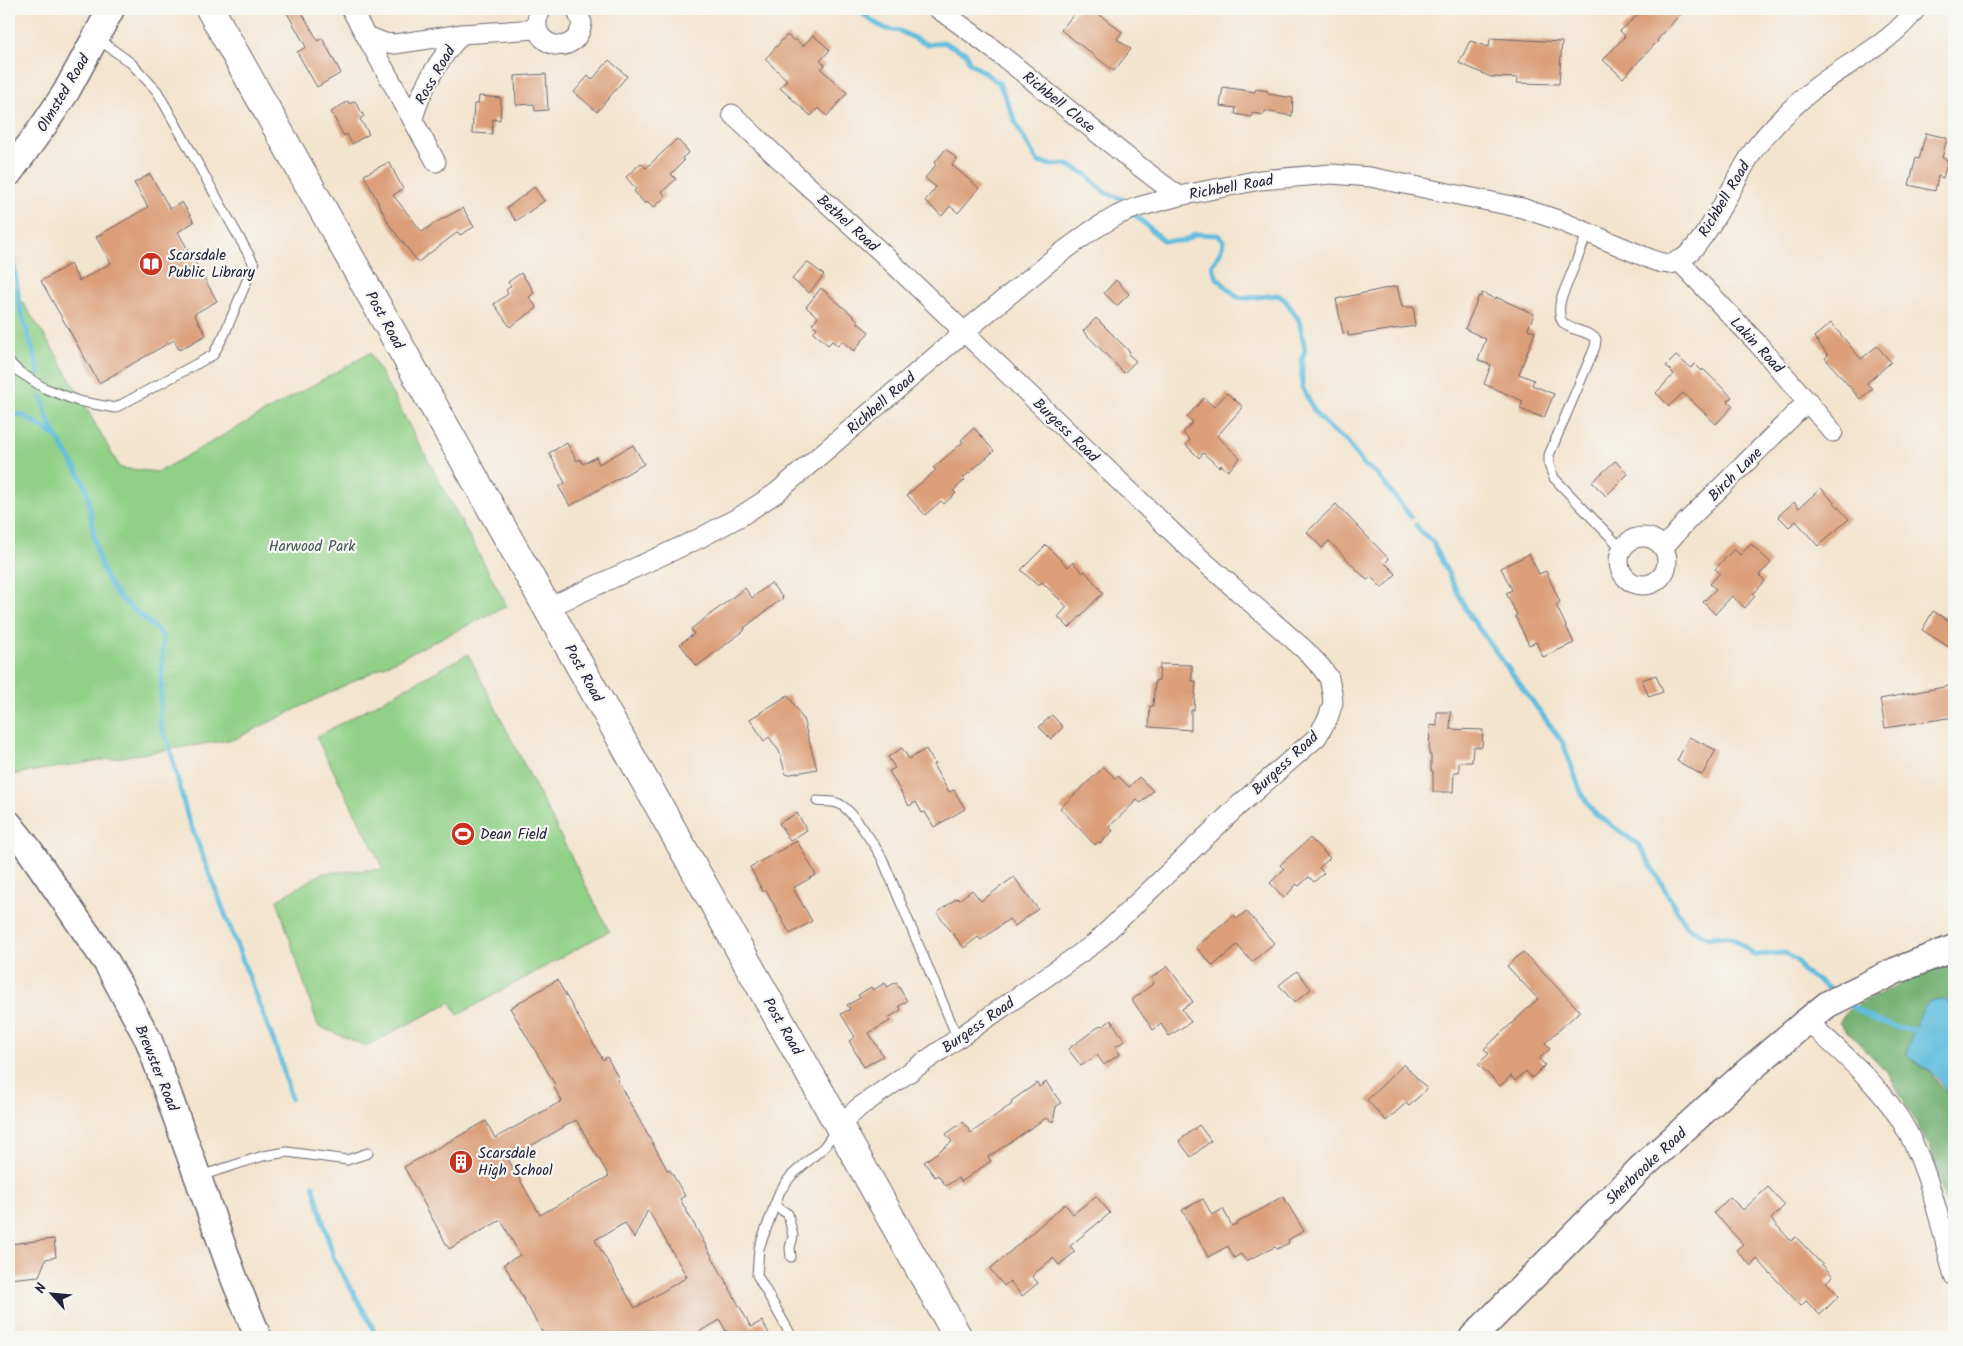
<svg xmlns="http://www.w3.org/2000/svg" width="1963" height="1346" viewBox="0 0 1963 1346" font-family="Kalam,sans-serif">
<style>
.green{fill:#90d087;stroke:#597961}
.forest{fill:#74b274;stroke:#4b6a58}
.water{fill:#60bdde;stroke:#41708c}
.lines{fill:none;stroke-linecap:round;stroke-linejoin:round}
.stream{stroke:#60bdde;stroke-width:5}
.building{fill:#db9e78;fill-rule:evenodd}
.lane-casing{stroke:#6b666e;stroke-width:11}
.street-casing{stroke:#6b666e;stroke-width:21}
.secondary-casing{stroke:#6b666e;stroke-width:29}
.primary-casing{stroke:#6b666e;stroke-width:30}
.lane{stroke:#fff;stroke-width:9}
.street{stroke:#fff;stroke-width:19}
.secondary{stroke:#fff;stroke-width:26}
.primary{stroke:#fff;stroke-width:28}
.labels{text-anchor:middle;stroke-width:4.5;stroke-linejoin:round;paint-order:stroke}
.street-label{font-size:15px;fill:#22223b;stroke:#f6f6f2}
.poi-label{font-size:15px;fill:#22223b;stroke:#f6f6f2;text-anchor:start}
.park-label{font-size:15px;fill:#435652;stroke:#f6f6f2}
</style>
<rect width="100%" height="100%" fill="#f6f6f2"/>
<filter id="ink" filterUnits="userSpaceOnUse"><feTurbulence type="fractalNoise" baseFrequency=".02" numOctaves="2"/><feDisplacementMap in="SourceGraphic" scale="10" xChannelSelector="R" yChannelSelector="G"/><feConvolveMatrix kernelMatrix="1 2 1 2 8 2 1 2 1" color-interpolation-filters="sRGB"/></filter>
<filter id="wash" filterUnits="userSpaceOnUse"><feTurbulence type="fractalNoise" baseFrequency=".0096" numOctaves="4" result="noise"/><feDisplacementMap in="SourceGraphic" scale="20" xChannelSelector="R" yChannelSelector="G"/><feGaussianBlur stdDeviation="1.12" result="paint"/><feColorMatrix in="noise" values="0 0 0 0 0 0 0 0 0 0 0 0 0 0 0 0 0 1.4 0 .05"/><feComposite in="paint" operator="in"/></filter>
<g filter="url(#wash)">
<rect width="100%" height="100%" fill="#f3e4ce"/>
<path class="green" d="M9,281L56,354L120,468L158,472L370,353L507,606L235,739L9,775Z
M468,654L609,931L458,1015L451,1002L366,1046L318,1026L277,900L322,873L384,869L316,737Z"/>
<path class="forest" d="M1954,961V1007L1951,1003L1912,1060L1930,1072L1950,1098L1954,1121V1234L1929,1145L1888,1073L1839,1023L1849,1009L1934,967Z"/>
<path class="water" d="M1944,1000L1954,1007V1121C1951,1102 1946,1083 1929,1071C1921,1065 1914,1061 1907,1054C1908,1044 1919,1013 1926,1006C1930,1001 1938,1000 1944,1000Z"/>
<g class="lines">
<path class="stream" d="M857,9L875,23L886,29L900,31L928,45L943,42L966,53L969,62L999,83L1020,132L1038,162L1052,165L1066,164L1086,174L1104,192L1122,199L1128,206
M1133,213L1164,241H1184L1196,234L1218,235L1223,240L1222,249L1212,266L1217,278L1237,297L1247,298L1278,295L1285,300L1299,320L1305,350L1302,359V387L1316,414L1334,432L1346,440L1363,464L1376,473L1411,517
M9,233L21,313L35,356L39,374
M42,397C47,430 70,455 85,485C88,492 89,503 90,511C94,534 96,559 108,581C122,607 146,615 163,637L160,724L169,745L187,815L280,1058L291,1099
M9,415H23L54,435
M1416,525L1421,532L1432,541L1469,615L1563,743L1581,792L1593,812L1639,845L1686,926L1709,938C1732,931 1737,942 1755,955L1785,953L1797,961L1803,971L1834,992
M1849,1003C1872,1022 1885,1025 1914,1030
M313,1185L334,1259L370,1322L376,1337"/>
</g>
<g id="blocks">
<path class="building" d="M289,9H300L318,41L322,38L341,73L317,87L297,52L306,47L286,11Z
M1078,9H1092L1122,32L1117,39L1131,49L1114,71L1061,30Z
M1644,9H1685L1657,40L1658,41L1623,78L1603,60L1625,36L1620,31Z
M787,35L794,41L795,39L803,46L813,35L830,50L820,61L825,65L821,69L847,93L827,116L818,108L811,116L780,88L787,80L765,59Z
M1490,38L1562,42L1559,84L1517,83L1518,78L1491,77L1459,63L1470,41L1489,47Z
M609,60L627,76L597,112L574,92L588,76L592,80Z
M546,74L548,110L535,111L534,104L516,105L515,76Z
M1223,87L1255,92L1256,89L1268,91V94L1293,98L1292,116L1265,111L1264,115L1252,113V117L1235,114L1236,108L1220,106Z
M479,96L501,98L500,120L493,119L492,134L472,133L474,104H478Z
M348,101L349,104L355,101L364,116L360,119L369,134L352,144L347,134L344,136L331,112Z
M1926,133L1947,138L1942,158L1948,160L1943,178L1938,176L1935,191L1909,185L1916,158L1919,159Z
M677,139L689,152L682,158L684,161L671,174L676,179L662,192L666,196L653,208L647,202L645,204L634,191L636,189L626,177L641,163L646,168Z
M946,149L957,159L952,165L979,188L958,213L950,206L942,216L925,201L936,187L925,178L936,165L934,163Z
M389,162L403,189L393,195L422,232L433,224L463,208L474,227L460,235L458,232L418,262L390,226L364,175Z
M150,174L170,209L182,202L194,222L178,232L217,301L194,314L206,335L179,350L174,340L99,383L41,281L70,264L79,281L111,263L96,237L148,207L134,183Z
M534,187L544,201L516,221L507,208Z
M807,262L824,275L809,293L792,279Z
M521,273L531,287L534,293L529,297L537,308L510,327L494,304L508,294L506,290L511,286L508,282Z
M1116,280L1129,294L1117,306L1104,293Z
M1397,286L1402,307H1414L1415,326L1348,336V332L1343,333L1336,299Z
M821,288L858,320L857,322L869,332L854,351L842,341L838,346L832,341L828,345L813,332L817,328L812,324L818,317L806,307Z
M1482,293L1496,299V297L1534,314L1528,329L1535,332L1519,374L1534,380L1532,385L1554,394L1544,418L1520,409L1523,401L1484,384L1491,365L1478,360L1486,339L1465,329L1479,296L1481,297Z
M1096,318L1130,352L1128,354L1136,361L1124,373L1083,331Z
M1831,323L1861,359L1877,346L1891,362L1867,383L1872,389L1860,399L1825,358L1828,355L1814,337Z
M1676,356L1691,368L1695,364L1702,371L1703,369L1732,397L1728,401L1733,406L1716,424L1683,393L1669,406L1656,393L1674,374L1666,366Z
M1227,393L1243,407L1217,436L1240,458L1228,471L1221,465L1219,467L1203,453L1199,458L1186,445L1190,440L1183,433L1193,422L1187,417L1204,398L1214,407Z
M974,428L994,451L963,478L965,480L953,491L956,493L944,504L941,501L925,515L907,495L936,470L933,468L963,442L961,440Z
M567,443L577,461L580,459L583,464L596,457L599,464L633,445L644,464L570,506L559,487L565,483L549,453Z
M1615,461L1628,474L1606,496L1592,482Z
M1821,488L1849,519L1818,546L1796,521L1789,527L1778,516L1794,502L1799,508Z
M1336,504L1389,559L1385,563L1396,574L1382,588L1371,577L1367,580L1329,541L1322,548L1307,532Z
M1751,544L1771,563L1759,575L1765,581L1753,594L1755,596L1745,608L1732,596L1715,614L1703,602L1716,589L1710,584L1720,573L1715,569L1734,549L1740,555Z
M1046,545L1068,567L1073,562L1083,573L1085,571L1103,593L1069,628L1058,617L1067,607L1042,582L1038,586L1021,570Z
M1529,554L1539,574L1546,571L1560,602L1556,605L1574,643L1543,657L1536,642L1529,645L1515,616L1517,615L1506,593L1512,590L1501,568Z
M771,583L783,598L744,628L745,630L697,666L680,644L694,634L691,629L745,588L752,598Z
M1933,611L1954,624V637L1949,647L1922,630Z
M1160,664L1192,665V681H1196L1194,710H1191V730L1149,727L1150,706H1153L1155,681L1159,680Z
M1656,675L1663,692L1649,697L1642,680Z
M1954,685V717L1885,728L1880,699Z
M788,695L803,719L817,769L786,775L779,751L769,737L764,741L750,719Z
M1437,712H1451L1450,729L1483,730L1482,747H1473L1472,762H1459V772H1454L1453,792H1433V771H1431V755H1429L1430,725L1437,726Z
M1052,715L1063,727L1051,739L1039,727Z
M1689,737L1716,750L1702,775L1677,761Z
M902,748L909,759L926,749L935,764L933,765L949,792L954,790L965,809L934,827L925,812L922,813L916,802L909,806L889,771L895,768L888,757Z
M1104,767L1115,778L1118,776L1129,787L1139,777L1153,791L1141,803L1137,800L1109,827L1113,831L1100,843L1098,842L1095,845L1060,808Z
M797,813L807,830L790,841L779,823Z
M1310,838L1330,858L1319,868L1324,873L1314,882L1309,877L1299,886L1297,884L1284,898L1270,883L1284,869L1280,865Z
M797,841L816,875L793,888L812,921L790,934L766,890L763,892L750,867Z
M1014,877L1038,909L1015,926L1009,919L981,940L978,937L964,948L937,913L957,898L959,900L972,890L981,901Z
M1246,911L1274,943L1252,962L1237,945L1213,966L1196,947L1234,915L1237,919Z
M1523,952L1580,1011L1545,1043L1550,1049L1539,1059L1545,1065L1532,1078L1526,1071L1515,1081L1511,1076L1500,1086L1478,1064L1489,1054L1484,1049L1538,999L1507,966Z
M1168,966L1193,1002L1182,1009L1191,1022L1169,1036L1161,1024L1153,1030L1132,1000L1154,983L1151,978Z
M1297,971L1311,989L1294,1003L1279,985Z
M557,980L603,1060L607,1057L619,1079L617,1080L668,1171L670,1170L685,1196L680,1199L751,1327L762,1321L771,1337H729L720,1320L690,1337H545L504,1264L520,1255L501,1220L449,1249L404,1167L486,1121L495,1138L562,1101L554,1087L556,1086L510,1008ZM576,1120L609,1176L540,1215L508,1159ZM648,1210L687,1277L635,1308L595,1240L625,1223L634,1238Z
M896,982L907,1001L899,1006L901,1010L888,1018L890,1021L869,1033L883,1056L864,1067L849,1041L855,1037L841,1014L850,1009L847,1005L860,998L858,995L871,987L873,990L885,983L888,987Z
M1111,1020L1125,1041L1115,1047L1120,1054L1104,1065L1097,1055L1081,1066L1068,1049L1101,1025L1103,1026Z
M1404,1064L1427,1089L1409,1106L1406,1103L1386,1121L1367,1100Z
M1046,1082L1061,1103L1056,1107L1053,1122L1046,1118L988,1157L991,1161L961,1182L958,1178L946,1186L938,1175L935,1177L924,1162L952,1142L946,1134L963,1122L971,1133L1012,1104L1011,1101L1037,1083L1039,1087Z
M1199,1125L1211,1141L1191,1157L1179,1141Z
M1768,1187L1785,1205L1771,1219L1791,1241L1796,1237L1833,1276L1826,1282L1839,1296L1820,1315L1806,1301L1801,1306L1757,1259L1751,1266L1736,1250L1743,1244L1714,1213L1730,1197L1743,1210Z
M1096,1196L1110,1213L1070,1246L1075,1252L1059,1265L1053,1258L1032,1276L1038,1283L1022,1296L1010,1281L1004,1286L990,1269L1065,1204L1073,1214Z
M1283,1196L1304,1231L1288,1240L1289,1243L1277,1249L1275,1247L1246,1261L1241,1254L1234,1258L1228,1246L1208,1257L1182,1210L1203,1199L1212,1215L1223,1209L1232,1226Z
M54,1239L56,1257L46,1259L39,1276L9,1279V1244Z"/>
</g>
</g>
<g filter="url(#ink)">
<use href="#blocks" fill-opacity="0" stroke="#6b666e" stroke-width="1"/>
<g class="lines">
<g class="lane-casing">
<path id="lane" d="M1588,232L1561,299C1553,336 1580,324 1596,339L1595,347L1549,455V465L1554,478L1622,549
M9,362L18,371L44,388L78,401L115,408L213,355L224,335L254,264L157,91L131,63L98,39
M817,801C823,802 831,801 837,803C851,807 875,846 882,858L958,1039
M200,1176L263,1156L287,1152L347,1160L368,1153
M774,1205L788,1214L793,1236L790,1248L791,1257
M792,1337L757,1275L759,1248L780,1191L791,1176L824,1147L836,1130"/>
</g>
<g class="street-casing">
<path id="street" d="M351,9L436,162
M542,9C520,41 575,65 582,23L576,9
M938,9C1022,66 1096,137 1179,196
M367,36L385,43L395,44L462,34L537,29
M732,114L796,175L882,253L1192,551L1305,650L1321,667L1329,678L1332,693L1333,703L1328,718L1317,737L1238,806L1095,943L858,1108L839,1126
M413,119C421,88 440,57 462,34
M1678,260L1758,344L1833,432
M1619 561a24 24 0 1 1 48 0a24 24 0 1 1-48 0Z
M1663,548L1685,523L1808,401
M547,608L698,539L741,516L776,493L964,332L1053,259L1091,231L1118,215L1138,207L1179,196L1260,180L1331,174L1370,177L1522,208L1558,220L1655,261C1659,262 1666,264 1670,264C1702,260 1737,172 1756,147C1773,126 1794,105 1815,88C1848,62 1891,44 1916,9
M1807,1021C1843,1054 1883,1087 1907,1131C1930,1173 1942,1230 1954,1277"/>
</g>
<g class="secondary-casing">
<path id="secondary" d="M9,173L44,125L66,92L111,9
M9,824L28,848L107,963L149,1041L234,1278L258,1337
M1473,1337L1641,1168L1748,1071L1807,1021L1828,1004L1895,971L1954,948"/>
</g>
<g class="primary-casing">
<path id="primary" d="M210,9L958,1337"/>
</g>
<use href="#lane" class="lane"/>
<use href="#street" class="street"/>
<use href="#secondary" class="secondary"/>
<use href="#primary" class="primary"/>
</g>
</g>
<defs>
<g id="library-disc" transform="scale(1.25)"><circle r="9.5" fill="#c8321e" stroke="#f6f6f2"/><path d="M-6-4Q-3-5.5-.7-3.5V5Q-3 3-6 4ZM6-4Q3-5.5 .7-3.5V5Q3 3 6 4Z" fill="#fff"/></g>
<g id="stadium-disc" transform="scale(1.25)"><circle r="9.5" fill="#c8321e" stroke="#f6f6f2"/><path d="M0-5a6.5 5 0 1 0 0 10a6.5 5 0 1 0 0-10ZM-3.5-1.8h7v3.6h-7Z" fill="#fff"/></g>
<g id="building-disc" transform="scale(1.25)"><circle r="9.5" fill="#c8321e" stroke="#f6f6f2"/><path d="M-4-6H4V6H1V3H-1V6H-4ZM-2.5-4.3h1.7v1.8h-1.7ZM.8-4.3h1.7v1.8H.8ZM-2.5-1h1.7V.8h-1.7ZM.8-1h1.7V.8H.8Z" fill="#fff"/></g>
</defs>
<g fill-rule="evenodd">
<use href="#library-disc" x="151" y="264"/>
<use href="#stadium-disc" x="463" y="834"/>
<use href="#building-disc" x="461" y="1162"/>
</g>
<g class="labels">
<g class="street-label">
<text transform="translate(435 75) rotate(-60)" y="5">Ross Road</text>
<text transform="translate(63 93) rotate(-59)" y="5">Olmsted Road</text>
<text transform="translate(1059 102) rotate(39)" y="5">Richbell Close</text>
<text transform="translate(1231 187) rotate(-10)" y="5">Richbell Road</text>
<text transform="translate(1724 199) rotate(-59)" y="5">Richbell Road</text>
<text transform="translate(848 223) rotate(42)" y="5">Bethel Road</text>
<text transform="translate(385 320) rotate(61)" y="5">Post Road</text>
<text transform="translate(1757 345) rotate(47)" y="5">Lakin Road</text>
<text transform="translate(881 403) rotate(-41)" y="5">Richbell Road</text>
<text transform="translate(1066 430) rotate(44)" y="5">Burgess Road</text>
<text transform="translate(1735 474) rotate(-45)" y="5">Birch Lane</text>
<text transform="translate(584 673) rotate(61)" y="5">Post Road</text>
<text transform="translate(1285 763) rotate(-43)" y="5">Burgess Road</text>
<text transform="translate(978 1025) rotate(-35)" y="5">Burgess Road</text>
<text transform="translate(783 1026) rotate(60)" y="5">Post Road</text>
<text transform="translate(157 1068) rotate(68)" y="5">Brewster Road</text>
<text transform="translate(1646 1166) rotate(-43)" y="5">Sherbrooke Road</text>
</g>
<g class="poi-label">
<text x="168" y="260">Scarsdale<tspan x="168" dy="17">Public Library</tspan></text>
<text x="480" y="839">Dean Field</text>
<text x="478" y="1158">Scarsdale<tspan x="478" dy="17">High School</tspan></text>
</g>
<g class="park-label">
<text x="312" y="551">Harwood Park</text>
</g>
</g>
<rect width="1963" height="1346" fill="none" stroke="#f6f6f2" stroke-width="30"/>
<g transform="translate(52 1294) rotate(297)" stroke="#f6f6f2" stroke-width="4" paint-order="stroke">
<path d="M0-4L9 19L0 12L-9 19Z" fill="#22223b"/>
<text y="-8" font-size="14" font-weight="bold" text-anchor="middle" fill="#22223b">N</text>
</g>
</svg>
